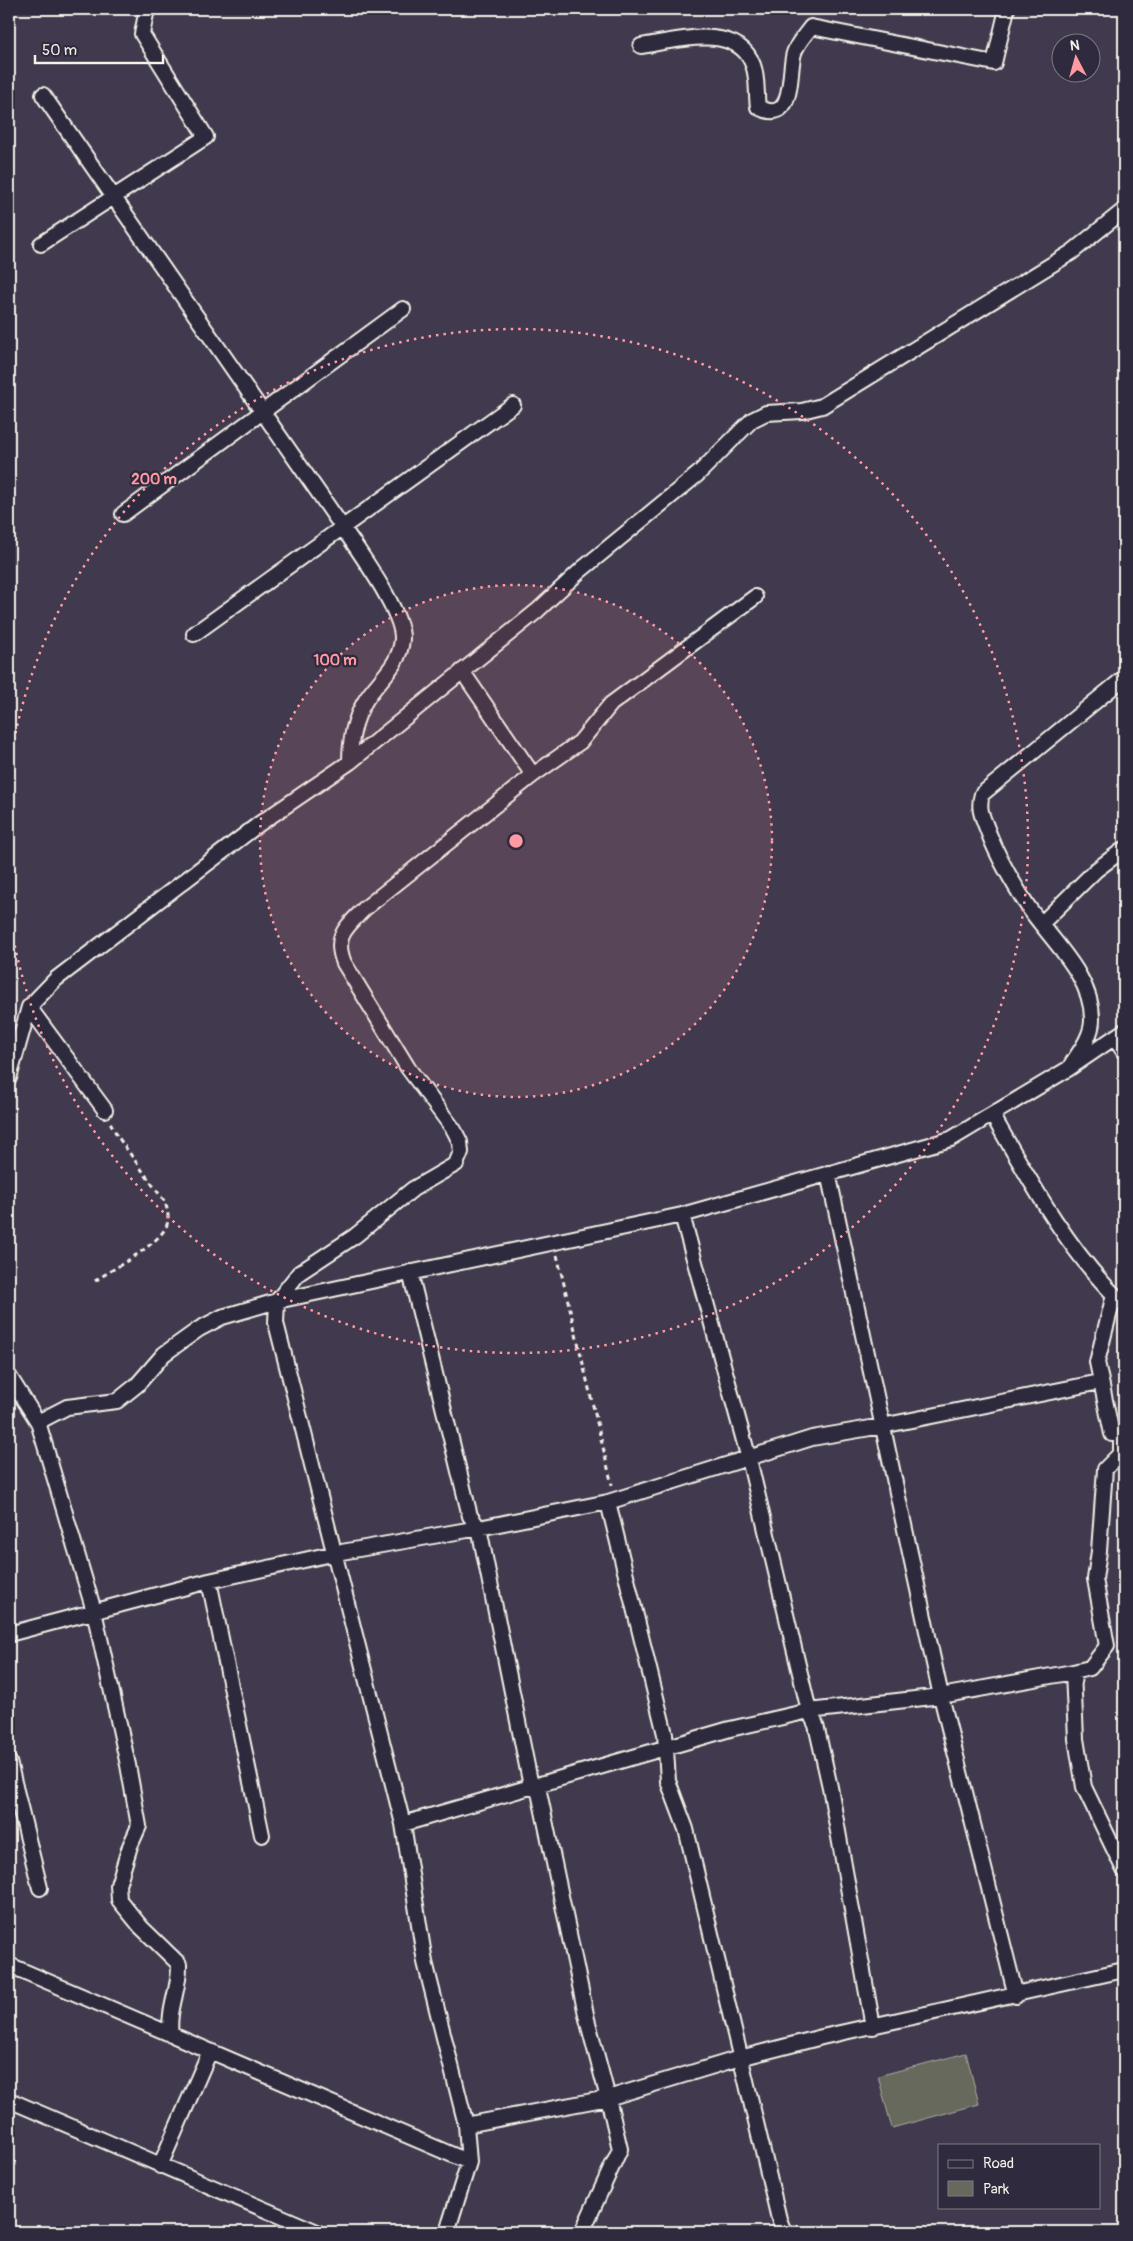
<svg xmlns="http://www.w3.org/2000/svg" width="1133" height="2241" viewBox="0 0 1133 2241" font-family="Pangolin,sans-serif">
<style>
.green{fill:#66695b;stroke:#adada2}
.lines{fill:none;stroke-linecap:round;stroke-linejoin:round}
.street-casing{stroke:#f4f1e8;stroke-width:18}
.path{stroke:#f4f1e8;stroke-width:3;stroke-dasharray:5 4;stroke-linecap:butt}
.street{stroke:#2f2a3d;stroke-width:14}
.ring{fill:none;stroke:#ff9aa2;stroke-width:2.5;stroke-dasharray:2.5 5}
.centre{fill:#ff9aa2;stroke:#2f2a3d;stroke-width:2.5}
.ring-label{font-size:15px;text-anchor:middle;font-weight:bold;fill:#ff9aa2;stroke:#2f2a3d;stroke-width:4.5;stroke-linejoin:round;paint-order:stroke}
</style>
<rect width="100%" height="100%" fill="#41394e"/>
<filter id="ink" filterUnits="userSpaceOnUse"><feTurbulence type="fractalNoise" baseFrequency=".02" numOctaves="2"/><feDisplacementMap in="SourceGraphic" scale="10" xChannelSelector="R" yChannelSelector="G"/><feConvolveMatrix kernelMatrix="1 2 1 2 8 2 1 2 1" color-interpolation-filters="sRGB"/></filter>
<g filter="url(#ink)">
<path class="green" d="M966,2053L979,2104L892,2128L878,2076Z"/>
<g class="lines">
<g class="street-casing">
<path id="street" d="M641,46C674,41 738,22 753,65C758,78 756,94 758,107C796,127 788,71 794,53C797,43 805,35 811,27L994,63L1007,9
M43,95L352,541C366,562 403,614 402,639C400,667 376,681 364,703C353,722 350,741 350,762
M41,244L206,137L142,34L147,9
M123,514L403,309
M194,634L513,405
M462,671L533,775
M1041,924L1096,870L1124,849
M29,1007L105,1110
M1115,1038L1124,1052
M1071,1065C1080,1051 1092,1036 1092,1020C1093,977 1052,941 1029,908C1014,885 999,860 989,834C984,819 977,811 982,794L1124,678
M9,1078L29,1007L56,979L259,824L350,762L537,611L581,570L698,474L752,420L766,413L802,411L822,406L1072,252L1124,210
M993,1116C1027,1176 1072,1258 1124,1304
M828,1173L941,1696L1016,1996
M682,1215L749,1459L809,1711L816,1725L830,1787L873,2027
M410,1272L470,1516L479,1528L531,1786L539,1792L587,2019L608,2098L740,2058L822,2037L1124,1970
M1114,1295L1097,1362L1112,1434H1121V1453L1105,1469L1099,1551L1095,1579L1107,1646L1090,1668L1073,1672L1076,1739L1084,1787L1124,1870
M9,1376L38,1422L94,1611L128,1765L139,1826L130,1846L118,1885L119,1900L141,1927L179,1964C180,1989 167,2010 171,2035
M38,1422L67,1407L117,1401L137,1385L164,1354L199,1329L222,1317L277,1301L682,1215L951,1139L1068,1069L1124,1031
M608,1502L665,1734L668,1781L686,1829L779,2219L784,2232
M209,1581L262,1835
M9,1634L209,1581L336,1553L479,1528L608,1502L812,1438L882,1426L1100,1382
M9,1762L40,1888
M403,1824L730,1729L809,1711L941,1696L1073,1672
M9,1965L469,2162
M9,2100L317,2232
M466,2125L608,2098L620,2149L582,2232
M160,2166L210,2051
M447,2232L469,2162L466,2125L425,1962L403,1824L276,1323L277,1301L299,1273L355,1236L413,1189L456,1164L461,1152L460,1142L454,1130L408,1068L344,963C333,936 346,928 364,909L533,775L580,742L611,704L755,597"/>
</g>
<path class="path" d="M557,1255L612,1485
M95,1281C115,1267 151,1250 165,1229C170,1221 168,1211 165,1202L118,1137L110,1122"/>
<use href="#street" class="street"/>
</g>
</g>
<circle cx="516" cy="841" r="256" fill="#ff9aa2" fill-opacity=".12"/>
<g class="ring">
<circle cx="516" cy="841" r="256"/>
<path d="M9 770A512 512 0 1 1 9 912"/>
</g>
<circle cx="516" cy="841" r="8" class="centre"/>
<g class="ring-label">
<text x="154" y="484">200 m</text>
<text x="335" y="665">100 m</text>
</g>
<rect width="1133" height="2241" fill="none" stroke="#2f2a3d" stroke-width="30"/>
<rect x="15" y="15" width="1103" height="2211" fill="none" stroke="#f4f1e8" stroke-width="2" filter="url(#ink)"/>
<rect x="938" y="2144" width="162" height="65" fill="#2f2a3d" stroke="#7e7a81"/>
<rect x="948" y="2160" width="25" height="8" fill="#2f2a3d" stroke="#7e7a81"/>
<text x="983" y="2168" font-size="15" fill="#f4f1e8">Road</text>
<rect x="948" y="2181" width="25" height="15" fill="#66695b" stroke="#7e7a81"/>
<text x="983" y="2194" font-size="15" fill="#f4f1e8">Park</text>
<g transform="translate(1076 58) rotate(354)"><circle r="24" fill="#2f2a3d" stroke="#7e7a81"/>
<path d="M0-4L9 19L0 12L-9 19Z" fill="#ff9aa2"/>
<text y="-8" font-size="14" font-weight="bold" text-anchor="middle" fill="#f4f1e8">N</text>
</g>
<path d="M35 55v8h128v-8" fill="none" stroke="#f4f1e8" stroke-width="2.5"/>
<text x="42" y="55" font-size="15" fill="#f4f1e8" stroke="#2f2a3d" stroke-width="4" paint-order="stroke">50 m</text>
</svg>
